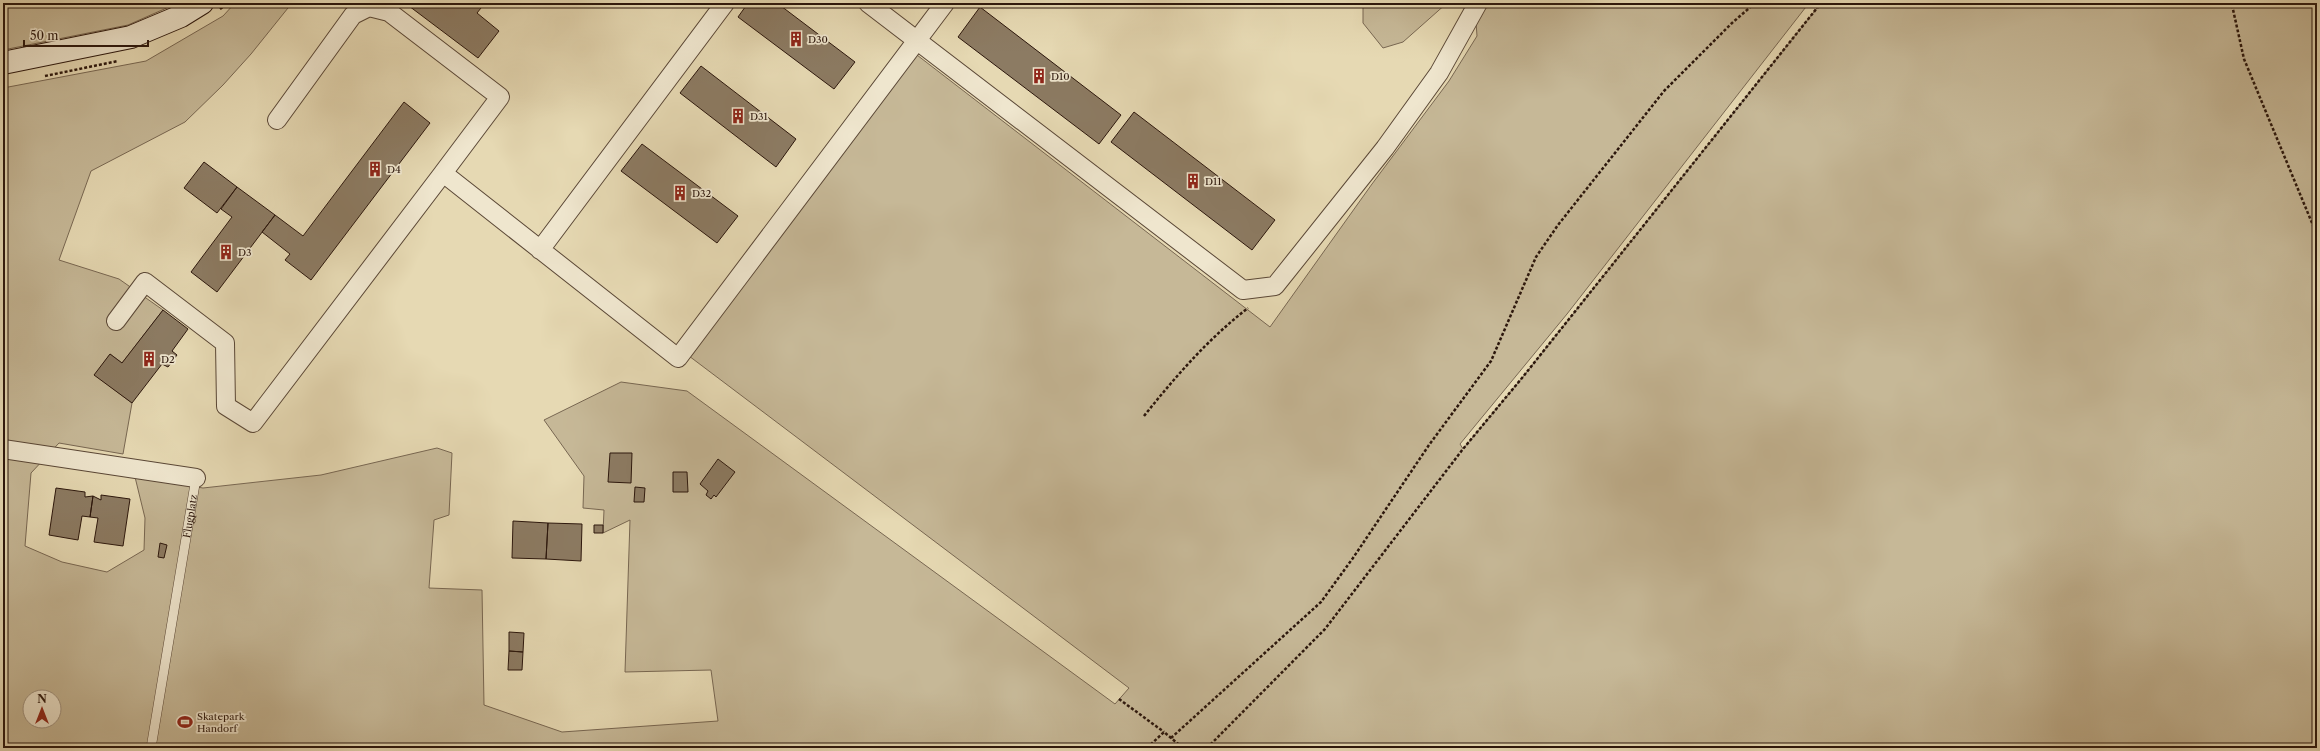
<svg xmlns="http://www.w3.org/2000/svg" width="2320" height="751" viewBox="0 0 2320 751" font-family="'Libre Caslon Text',serif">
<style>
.green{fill:#c6b897;stroke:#786752;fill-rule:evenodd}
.building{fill:#8c7b63;stroke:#2b160c}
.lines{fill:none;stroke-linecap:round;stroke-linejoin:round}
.lane-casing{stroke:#5a4736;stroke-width:10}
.street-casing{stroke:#5a4736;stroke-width:20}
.secondary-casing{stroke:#2b160c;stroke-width:24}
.path{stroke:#2b160c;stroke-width:2.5;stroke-dasharray:3 2;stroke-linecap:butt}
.lane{stroke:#efe6ce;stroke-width:9}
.street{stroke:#efe6ce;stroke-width:18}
.secondary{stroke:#efe6ce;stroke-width:22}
.labels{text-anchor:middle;stroke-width:3.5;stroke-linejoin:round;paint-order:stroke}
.poi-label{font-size:10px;fill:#2b160c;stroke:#efe6ce;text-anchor:start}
.street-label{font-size:10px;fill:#2b160c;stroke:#efe6ce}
</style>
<rect width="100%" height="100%" fill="#e6d9b3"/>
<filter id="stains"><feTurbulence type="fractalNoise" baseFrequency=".005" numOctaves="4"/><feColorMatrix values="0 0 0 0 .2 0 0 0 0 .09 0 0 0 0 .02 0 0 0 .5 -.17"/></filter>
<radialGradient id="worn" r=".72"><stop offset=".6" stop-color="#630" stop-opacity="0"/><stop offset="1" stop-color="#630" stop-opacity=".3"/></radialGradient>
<path class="green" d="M3,3H178L128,25L3,50Z
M235,3H292L251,54L223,85L185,122L91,171L59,260L119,279L163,310L122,363L110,354L95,375L132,403L123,454L59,443L31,473L25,546L62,562L107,572L144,550L145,518L135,477L203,488L321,475L437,448L452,453L449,515L434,520L429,588L482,590L484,705L562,732L718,721L711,670L625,672L630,520L603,533L604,510L583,508L584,476L544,420L621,382L687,391L1115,704L1129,688L689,356L917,55L1270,327L1372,184L1449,81L1477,36L1475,8L1478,3H1809L1567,314L1460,444L1463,449L1522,378L1821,3H2228L2232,5L2233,3H2317V748H3V88L146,61L223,16ZM30,697H54V721H30Z
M1363,3H1447L1403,42L1383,48L1363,23Z"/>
<path class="building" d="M405,3H485L477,13L499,31L478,58Z
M748,3H777L855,62L834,89L738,17Z
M980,7L1121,115L1099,144L958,37Z
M701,66L796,139L776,167L680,93Z
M404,102L430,123L311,280L285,260L290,254L262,232L275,215L303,236Z
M1134,112L1275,220L1252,250L1111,142Z
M642,144L738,216L717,243L621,171Z
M204,162L237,187L217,213L184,188Z
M237,187L275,215L217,292L191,272L232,217L221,209Z
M163,310L188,329L172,351L177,355L168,367L162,364L132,403L94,375L110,354L122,363Z
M610,453H632L631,483L608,482Z
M718,459L735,472L716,497L714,495L711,499L706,495L708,491L700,484Z
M673,472H687L688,492H673Z
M635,487L645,488L644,502H634Z
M56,488L85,492V497L93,496L90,517L82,516L78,540L49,535Z
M101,495L130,499L123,546L94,542L98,518L90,517L93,496L101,500Z
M513,521L548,523L546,559L512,558Z
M548,523L582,524L581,561L546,559Z
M594,525H603V533H594Z
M160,543L167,545L164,558L158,557Z
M509,632L524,633L523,652L509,651Z
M509,651L523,652L522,670H508Z"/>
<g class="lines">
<g class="lane-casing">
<g id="lane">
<path id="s1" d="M151,748L196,478"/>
</g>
</g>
<g class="street-casing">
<path id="street" d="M868,3L1243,290L1275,286L1385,148L1439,73L1478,3
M277,120L353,15L369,7L389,12L500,97L443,173L678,358L945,3
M540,250L725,3
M116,321L145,282L225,343L226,406L253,423L443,173
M3,449L196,478"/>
</g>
<g class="secondary-casing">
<path id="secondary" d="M3,63L131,37L181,16L202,3"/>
</g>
<path class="path" d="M2228,3L2232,5L2234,3
M2232,5L2244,59L2317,235
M220,9L228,3
M45,76L118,61
M1144,416C1176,376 1208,339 1248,308
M1119,699L1164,732
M1171,738L1321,602L1353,558L1429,445L1491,361L1536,257L1558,225L1664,91L1732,23L1755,3
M1147,748L1164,732L1183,748
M1207,748L1325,629L1463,449L1522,378L1821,3"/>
<use href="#lane" class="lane"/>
<use href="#street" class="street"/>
<use href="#secondary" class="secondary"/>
</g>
<defs>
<g id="building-bare" transform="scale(1.2)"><path d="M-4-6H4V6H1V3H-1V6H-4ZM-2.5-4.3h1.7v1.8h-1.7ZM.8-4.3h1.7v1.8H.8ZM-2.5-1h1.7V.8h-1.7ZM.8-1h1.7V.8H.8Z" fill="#8f2418" stroke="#efe6ce" stroke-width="2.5" paint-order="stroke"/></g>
<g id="stadium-bare" transform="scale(1.2)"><path d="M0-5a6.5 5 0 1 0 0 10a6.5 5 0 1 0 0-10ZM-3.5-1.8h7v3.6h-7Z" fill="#8f2418" stroke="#efe6ce" stroke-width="2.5" paint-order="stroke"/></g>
</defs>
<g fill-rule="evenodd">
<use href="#building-bare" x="796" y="39"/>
<use href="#building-bare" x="1039" y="76"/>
<use href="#building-bare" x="738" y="116"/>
<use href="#building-bare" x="375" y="169"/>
<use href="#building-bare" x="1193" y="181"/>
<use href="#building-bare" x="680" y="193"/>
<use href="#building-bare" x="226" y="252"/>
<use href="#building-bare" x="149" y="359"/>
<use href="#stadium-bare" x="185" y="722"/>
</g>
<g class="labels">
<g class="poi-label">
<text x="808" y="43">D30</text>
<text x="1051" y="80">D10</text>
<text x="750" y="120">D31</text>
<text x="387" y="173">D4</text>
<text x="1205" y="185">D11</text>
<text x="692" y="197">D32</text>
<text x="238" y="256">D3</text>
<text x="161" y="363">D2</text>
<text x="197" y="720">Skatepark<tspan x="197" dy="12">Handorf</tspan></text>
</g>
<g class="street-label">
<text dy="4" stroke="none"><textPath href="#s1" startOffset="235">Flugplatz</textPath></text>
</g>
</g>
<rect width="2320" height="751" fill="none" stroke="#e6d9b3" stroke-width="16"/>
<rect x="4" y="4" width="2312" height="743" fill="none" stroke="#2b160c" stroke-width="2"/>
<rect x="8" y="8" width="2304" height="735" fill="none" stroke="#2b160c"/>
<g transform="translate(42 709)"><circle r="19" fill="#efe6ce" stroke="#a19380"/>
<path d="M0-3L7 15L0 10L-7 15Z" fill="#8f2418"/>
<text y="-6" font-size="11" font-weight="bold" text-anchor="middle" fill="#2b160c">N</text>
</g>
<path d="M24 40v6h124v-6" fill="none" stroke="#2b160c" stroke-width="2"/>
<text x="30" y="40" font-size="12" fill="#2b160c" stroke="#efe6ce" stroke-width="3" paint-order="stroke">50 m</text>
<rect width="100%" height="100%" filter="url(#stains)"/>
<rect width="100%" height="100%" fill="url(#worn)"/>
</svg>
